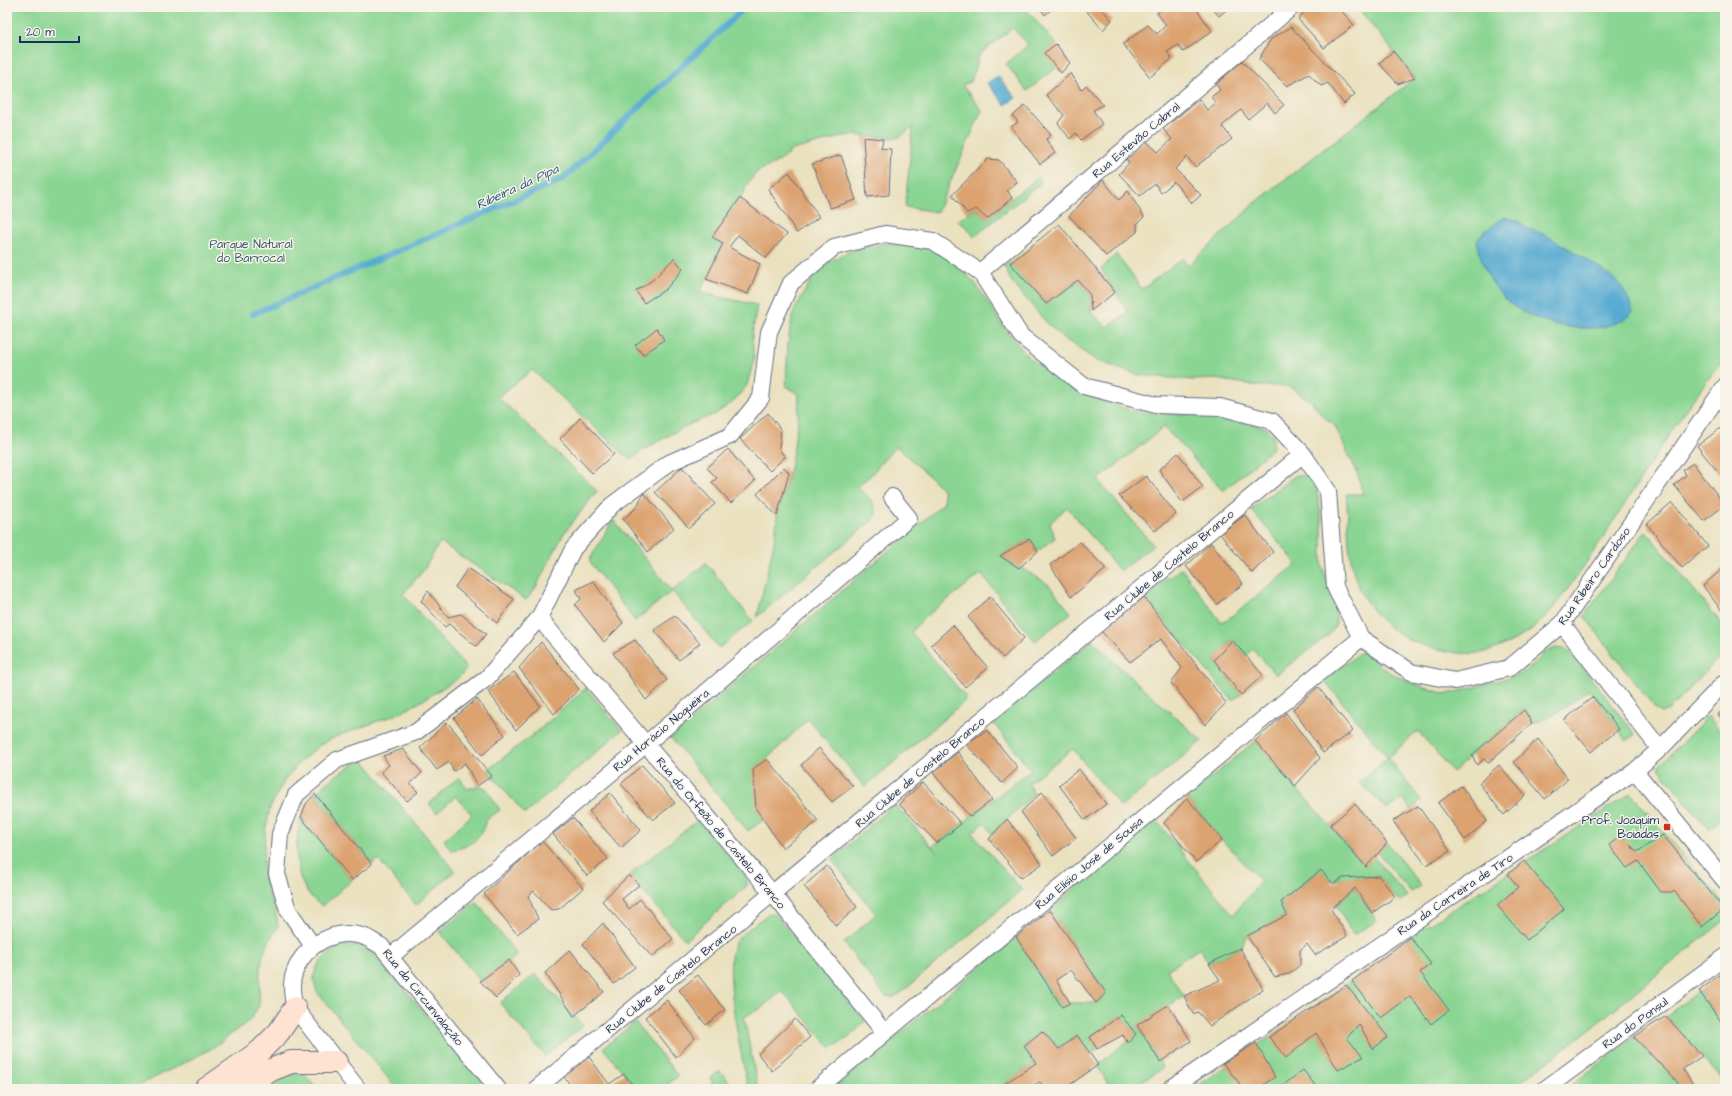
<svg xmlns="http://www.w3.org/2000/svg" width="1732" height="1096" viewBox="0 0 1732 1096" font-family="'Architects Daughter',sans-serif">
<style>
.green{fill:#8ad593;stroke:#528278}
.water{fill:#56abd2;stroke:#386d98}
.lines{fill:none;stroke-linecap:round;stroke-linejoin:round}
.stream{stroke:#56abd2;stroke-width:6}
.building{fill:#dca371}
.street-casing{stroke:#636d80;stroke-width:18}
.secondary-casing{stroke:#636d80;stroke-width:24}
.street{stroke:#fff;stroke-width:16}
.secondary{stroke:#fee3d2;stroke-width:22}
.poi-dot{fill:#c8321e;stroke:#f7f3e8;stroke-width:1.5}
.labels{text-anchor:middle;stroke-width:3;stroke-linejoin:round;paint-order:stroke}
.street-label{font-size:12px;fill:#1b2f5e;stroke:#f7f3e8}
.park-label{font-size:12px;fill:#37586b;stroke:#f7f3e8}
.poi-label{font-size:12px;fill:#1b2f5e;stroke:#f7f3e8;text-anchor:end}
.water-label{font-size:13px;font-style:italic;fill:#2d5481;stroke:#f7f3e8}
</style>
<rect width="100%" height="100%" fill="#f7f3e8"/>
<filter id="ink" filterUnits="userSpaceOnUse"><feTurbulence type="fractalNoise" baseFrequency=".025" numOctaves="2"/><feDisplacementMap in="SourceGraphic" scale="8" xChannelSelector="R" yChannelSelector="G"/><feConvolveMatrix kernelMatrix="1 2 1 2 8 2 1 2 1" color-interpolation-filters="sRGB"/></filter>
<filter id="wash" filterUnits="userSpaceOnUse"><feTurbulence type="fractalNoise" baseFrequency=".012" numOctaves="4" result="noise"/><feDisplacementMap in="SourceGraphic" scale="16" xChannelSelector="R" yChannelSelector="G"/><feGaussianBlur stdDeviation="0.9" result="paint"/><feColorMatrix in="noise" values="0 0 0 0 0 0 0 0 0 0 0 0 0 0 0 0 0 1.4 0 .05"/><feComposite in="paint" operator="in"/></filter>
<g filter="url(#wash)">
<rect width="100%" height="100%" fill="#eae1bf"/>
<path class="green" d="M7,7H1024L1056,44L1045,53L1057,67L1027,91L1006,64L1028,45L1013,28L979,55L971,82L962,85L982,110L937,212L905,207L913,127L898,138L849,135L792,150L779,161L757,172L746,186L743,195L713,236L723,244L700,293L757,305L752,336L754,359L747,385L733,402L715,414L690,424L646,448L630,460L532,370L498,397L597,491L564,533L536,587L526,600L440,542L423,571L403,594L467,669L457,679L420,702L400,713L335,737L320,745L301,761L284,781L270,808L265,834L263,868L268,894L275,908L278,927L272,936L263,954L260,972L259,1006L250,1020L211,1049L150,1080L128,1089H7Z
M1357,7H1725V358C1676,416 1639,485 1596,548C1581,571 1564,596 1545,617C1533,631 1513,642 1495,649C1472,658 1449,652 1426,646C1390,636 1362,607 1353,570C1347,546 1349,519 1346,494H1363L1357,472L1334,424L1326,419L1312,402L1289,386H1258L1216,379L1193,380L1138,375L1097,361L1062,337L1045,321L1011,281L1003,264L1010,263L1046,304L1078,280L1090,295L1091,312L1107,327L1128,313L1101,269L1116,254L1142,289L1183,258L1188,266L1255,203L1415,78Z
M1038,177L1042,182L974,237L967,227L957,221L976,209L987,219Z
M889,243L927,247L954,262L975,283L1005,329L1028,357L1073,390L1126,409L1149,413L1209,415L1265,427L1273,435V448L1223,491L1164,427L1098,480L1153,545L1120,571L1067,507L1050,523L1055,538L1038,551L1029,539L1001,556L1048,584L1071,613L1035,641L981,574L925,617L911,632L967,699L865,787L808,719L767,759L753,769L763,820L748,831L671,738L944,503L943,489L896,446L869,477L857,486L873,502L877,516L757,617L775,538L777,516L789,473L793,452L798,418L799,395L786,386C787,363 787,341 792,318C793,311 799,303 802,296C823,257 847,249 889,243Z
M1296,475L1312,477L1317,490L1322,524V566L1337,610L1336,624L1330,634L1276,675L1253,649L1246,656L1232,640L1214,660L1241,695L1232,700L1144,597L1181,568L1221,622L1228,619L1297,564L1251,509Z
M613,520L672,591L706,563L753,621L719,648L672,591L635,621L589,561Z
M1646,531L1725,628V651L1670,709L1661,713L1655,708L1584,616Z
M1092,640L1123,670L1202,741L1121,807L1073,749L1028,783L1034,794L992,834L985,822L972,833L1022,890L901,993L893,997L885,996L844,943L876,914L832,860L894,804L937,853L932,847L1031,770L993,723Z
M1556,648L1564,649L1572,654L1635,734L1627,741L1589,689C1572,702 1554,719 1532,723L1523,710L1453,772L1418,731L1388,758L1421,800L1411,810L1403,798L1387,809L1359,782L1388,758L1324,680L1361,652H1368L1381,667L1398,677L1425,688L1447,694L1472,688L1520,674L1534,665L1545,652Z
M586,688L622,730L525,814L487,770L539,730Z
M1708,716L1725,738V815L1709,830L1658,767Z
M1255,741L1366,867L1374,857L1407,896L1401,902L1395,897L1379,876L1329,880L1321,870L1281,902L1287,915L1247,936L1240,948L1209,964L1200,948L1167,970L1184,996L1137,1026L1160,1062L1162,1069L1128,1089H1110L1098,1065L1136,1034L1121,1015L1090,1037L1097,1049L1091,1055L1077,1035L1059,1049L1042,1031L1024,1046L1036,1063L1004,1084L1006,1089H833L1016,937L1061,1007L1070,1003H1096L1106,993L1050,910L1155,819L1233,915L1261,881L1222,840L1187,798Z
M363,760L455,871L416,905L378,859L372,864L315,794C330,779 343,769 363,760Z
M459,777L467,789L477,786L486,788L500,810L486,819C483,837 470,848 451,850L444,840L472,815L456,796L437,813L429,804Z
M1631,793L1725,905V920L1576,1040L1511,1089H1193L1353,980L1410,937Z
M301,817L352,880L322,906C292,886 294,849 301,817Z
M698,820L743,872L747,880V886L685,940L629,875Z
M1387,843L1421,886L1411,892L1378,853Z
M1355,888L1377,921L1353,935L1336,905Z
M476,901L517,955L480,981L440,932Z
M769,913L775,914L865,1021L850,1037L831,1048L782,991L761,1008L744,1017L758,1089H748C743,1061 720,963 736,941C743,932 759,921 769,913Z
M343,945H360L374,954L490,1089H397L317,992C316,988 313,981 314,977C315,961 331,952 343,945Z
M535,974L583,1026L545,1056L500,1003Z
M1699,991L1725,1027V1083L1666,1016Z
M635,1022L678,1076L662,1089H637L603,1048Z
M1634,1037L1684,1089H1566Z
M720,1071L736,1089H723L721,1085L716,1089H703L713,1083L710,1078Z
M302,1072L317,1089H259L276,1077Z"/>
<path class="water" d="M998,76L1016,98L1005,105L987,83Z
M1505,217L1519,221C1526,232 1534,229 1545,235C1561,244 1609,271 1620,285C1626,293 1630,302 1633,312C1604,342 1531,326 1504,298C1490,283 1480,262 1477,241L1485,231Z"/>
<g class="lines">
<path class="stream" d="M253,314L563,179L745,7"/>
</g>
<g id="blocks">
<path class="building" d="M1039,7H1054L1045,15Z
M1083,7H1100L1112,20L1103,30Z
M1164,7H1195L1212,31L1183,52L1178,45L1167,52L1172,59L1150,77L1123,44L1148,25L1157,34L1166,25L1157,13Z
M1211,7H1230L1219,16Z
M1309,7H1338L1354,25L1324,48L1298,19Z
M1291,27L1355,94L1344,104L1328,83L1321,86L1309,74L1287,86L1259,59L1271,39Z
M1056,44L1070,63L1061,73L1044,53Z
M1393,51L1415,78L1398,84L1379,63Z
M1242,61L1284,105L1275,113L1267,103L1248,119L1241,110L1222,126L1232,139L1195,167L1187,157L1175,169L1201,195L1192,203L1174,182L1161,193L1155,184L1140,196L1119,174L1129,163L1125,157L1145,140L1158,152L1172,139L1163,129L1199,99L1207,110L1216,103L1211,97L1220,90L1216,84Z
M1071,73L1081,90L1086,85L1103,105L1093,110L1102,124L1081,140L1076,133L1070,139L1058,123L1064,115L1046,95Z
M1025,105L1051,135L1046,139L1055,153L1040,164L1011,127L1018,122L1013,116Z
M863,137L883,139L881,148L891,149L889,195L867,197Z
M841,155L856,200L830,208L812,164Z
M988,159L999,160L1017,182L1007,190L1012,198L987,219L976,209L967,213L952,195Z
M789,172L819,217L797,233L768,189Z
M1103,180L1119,200L1128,191L1144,217L1137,224V232L1106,256L1069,216Z
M740,198L787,234L766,258L738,235L729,247L760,264L748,294L706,279L723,243L712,237Z
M1059,224L1115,292L1091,311L1090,295L1078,280L1046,304L1010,263Z
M674,258L683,269L666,289L644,303L636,291L654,279Z
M657,328L664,340L643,355L635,345Z
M768,413L781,430L779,449L785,457L770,471L740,439Z
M580,418L614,454L592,473L560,439Z
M1723,426L1725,429V481L1697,446Z
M728,449L755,481L731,503L712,482L717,478L707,468Z
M1178,453L1203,487L1182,502L1159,470Z
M1693,463L1725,505L1704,521L1674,485L1686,475L1683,470Z
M682,467L715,504L689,528L655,492Z
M784,467L789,473L777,516L757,494Z
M1146,476L1176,514L1155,531L1119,496Z
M644,493L674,528L648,552L623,519L636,508Z
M1672,502L1708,546L1682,568L1647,524Z
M1245,515L1273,552L1252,573L1220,534Z
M1029,539L1038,551L1019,568L1000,556Z
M1080,542L1106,569L1071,597L1050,565Z
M1211,543L1243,584L1217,604L1186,566Z
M468,568L514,599L497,623L455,587Z
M1723,568L1725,570V615L1703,586Z
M593,581L623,623L604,642L575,605L581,599L576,590Z
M428,591L448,617L461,614L486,634L476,646L449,624L445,627L421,601Z
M990,597L1024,638L1003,658L968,617Z
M1144,597L1226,703L1205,725L1171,683L1182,668L1161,639L1130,662L1101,631Z
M675,616L700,643L679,660L654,630Z
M953,625L988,668L965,687L931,645Z
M635,640L667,680L646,700L613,653Z
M1232,640L1263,675L1241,695L1214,660Z
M541,642L579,689L554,714L519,668Z
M514,672L540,706L516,730L488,691Z
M1318,687L1353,731L1323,753L1293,709Z
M1593,697L1619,729L1591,752L1564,720Z
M477,699L505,735L482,755L454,718Z
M1725,709V724L1718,714Z
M1524,710L1532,723L1488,763L1484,759L1477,765L1472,755Z
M1286,713L1320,758L1295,786L1255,741Z
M447,722L492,776L477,786L465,763L454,771L449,762L437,770L420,748Z
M987,730L1018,768L1002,783L966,744Z
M1538,739L1568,779L1545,799L1514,762Z
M819,748L853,786L832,802L801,765Z
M403,749L422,773L410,784L418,792L407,801L381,772L389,765L383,756Z
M958,752L992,800L970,817L933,773Z
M767,759L818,821L783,848L756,809L753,769Z
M642,765L675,803L653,820L621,784Z
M1499,765L1525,795L1504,815L1479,783Z
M1079,769L1106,804L1085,820L1059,785Z
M923,782L961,824L937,843L899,804Z
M1461,786L1487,821L1465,840L1438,803Z
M1042,792L1076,838L1053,856L1021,812Z
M610,793L641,830L621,848L589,811Z
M315,794L372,864L352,880L301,817L306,804Z
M1187,798L1222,840L1196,862L1164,823Z
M1355,804L1387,843L1366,867L1330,825Z
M1418,806L1450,851L1426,865L1393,821Z
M573,818L608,859L587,876L553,834Z
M1007,819L1042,864L1021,878L989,839Z
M1663,835L1724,909L1702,927L1675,892H1661L1638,861L1627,868L1609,845L1621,836L1637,852Z
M542,841L583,888L559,909L551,910L534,891L528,896L538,919L517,934L484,894Z
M1524,861L1564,909L1527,940L1497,905L1518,887L1508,874Z
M827,866L857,907L836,926L804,886Z
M1321,870L1333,884L1343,878L1379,876L1395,897L1372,913L1355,888L1331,909L1347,936L1315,955L1307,944L1300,950V965L1289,974L1275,977L1247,936L1287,915L1281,902Z
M629,875L639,885L622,899L629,909L640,899L673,939L652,957L602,901Z
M1050,910L1106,993L1096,1003L1071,970L1056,980L1070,1003L1062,1007L1016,937Z
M603,923L635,967L614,984L583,944Z
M1410,937L1431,964L1420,972L1449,1010L1431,1024L1410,996L1381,1018L1352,981Z
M1240,948L1263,989L1210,1026L1198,1012L1193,1014L1184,996L1220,980L1209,964Z
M570,950L604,992L574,1016L545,973Z
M509,960L519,975L496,998L480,981Z
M1725,971V1027L1699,991Z
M698,975L725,1010L706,1025L679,990Z
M1346,985L1388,1037L1373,1049L1359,1024L1347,1038L1363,1057L1338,1070L1316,1033L1286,1058L1269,1037Z
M667,1000L695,1038L676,1057L645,1017Z
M1168,1005L1191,1041L1160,1062L1137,1025Z
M1121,1015L1136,1034L1128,1043L1123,1035L1097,1049L1090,1037Z
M1666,1016L1702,1056L1683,1069L1696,1089H1684L1634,1037Z
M795,1019L810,1037L772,1071L758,1054Z
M1042,1031L1059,1049L1077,1035L1098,1065L1064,1089H1047L1040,1082L1026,1089H1008L1004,1084L1036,1063L1024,1046Z
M1256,1043L1275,1077L1257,1089H1244L1223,1063Z
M589,1057L609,1084L624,1074L636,1089H573L563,1075Z
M1303,1070L1318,1089H1278Z"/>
</g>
</g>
<g filter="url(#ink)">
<use href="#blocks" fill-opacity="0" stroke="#636d80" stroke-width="1"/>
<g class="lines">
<g class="street-casing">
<path id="street" d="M980,272L1292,7
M539,618L773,894L884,1032
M1562,624L1660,749
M1635,771L1725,881
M313,946L288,910L277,874L280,834L296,795L337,760L416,732L487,678L539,618L573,549L612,505L669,463L730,436L761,398L769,332L791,283L834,247L885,234L933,241L980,272L1021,336L1084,386L1156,405L1220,407L1272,421L1303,454L1328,491L1335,587L1361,638L1411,672L1455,681L1509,668L1562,624L1725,386
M390,957L646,744L909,518L892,497
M358,1089L295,1008C292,996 290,982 295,971C305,945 334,928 362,936C369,938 375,943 381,946L498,1089
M536,1089L1303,454
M817,1089L1361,638
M1170,1089L1635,771L1660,749L1725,682
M1545,1089L1725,957"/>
</g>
<g class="secondary-casing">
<path id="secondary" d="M206,1089L260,1051L279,1032L295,1008
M242,1089L271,1070L291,1062H336"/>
</g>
<use href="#street" class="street"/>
<use href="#secondary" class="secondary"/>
</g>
</g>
<rect class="poi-dot" x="1663" y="823" width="8" height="8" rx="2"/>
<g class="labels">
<g class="street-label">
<text transform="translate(1136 140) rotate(-40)" y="4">Rua Estevão Cabral</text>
<text transform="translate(1169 565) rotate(-40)" y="4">Rua Clube de Castelo Branco</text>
<text transform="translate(1594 576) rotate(-55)" y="4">Rua Ribeiro Cardoso</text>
<text transform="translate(661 730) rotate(-40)" y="4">Rua Horácio Nogueira</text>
<text transform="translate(920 772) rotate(-40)" y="4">Rua Clube de Castelo Branco</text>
<text transform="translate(721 833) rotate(50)" y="4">Rua do Orfeão de Castelo Branco</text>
<text transform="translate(1089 863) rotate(-40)" y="4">Rua Elísio José de Sousa</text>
<text transform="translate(1455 894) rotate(-34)" y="4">Rua da Carreira de Tiro</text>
<text transform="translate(671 979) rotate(-39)" y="4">Rua Clube de Castelo Branco</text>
<text transform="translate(423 997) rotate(51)" y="4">Rua da Circunvalação</text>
<text transform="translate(1635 1023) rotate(-36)" y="4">Rua do Ponsul</text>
</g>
<g class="park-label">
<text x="251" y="248">Parque Natural<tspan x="251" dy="14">do Barrocal</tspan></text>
</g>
<g class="poi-label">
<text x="1659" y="824">Prof. Joaquim<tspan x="1659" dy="14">Boiadas</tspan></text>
</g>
<g class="water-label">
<text transform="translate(517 186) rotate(-25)" y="5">Ribeira da Pipa</text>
</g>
</g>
<rect width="1732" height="1096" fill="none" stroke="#f7f3e8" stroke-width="24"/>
<path d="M20 36v6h59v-6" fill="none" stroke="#1b2f5e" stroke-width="2"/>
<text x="26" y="36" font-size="12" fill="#1b2f5e" stroke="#f7f3e8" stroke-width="3" paint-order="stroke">20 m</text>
</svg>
